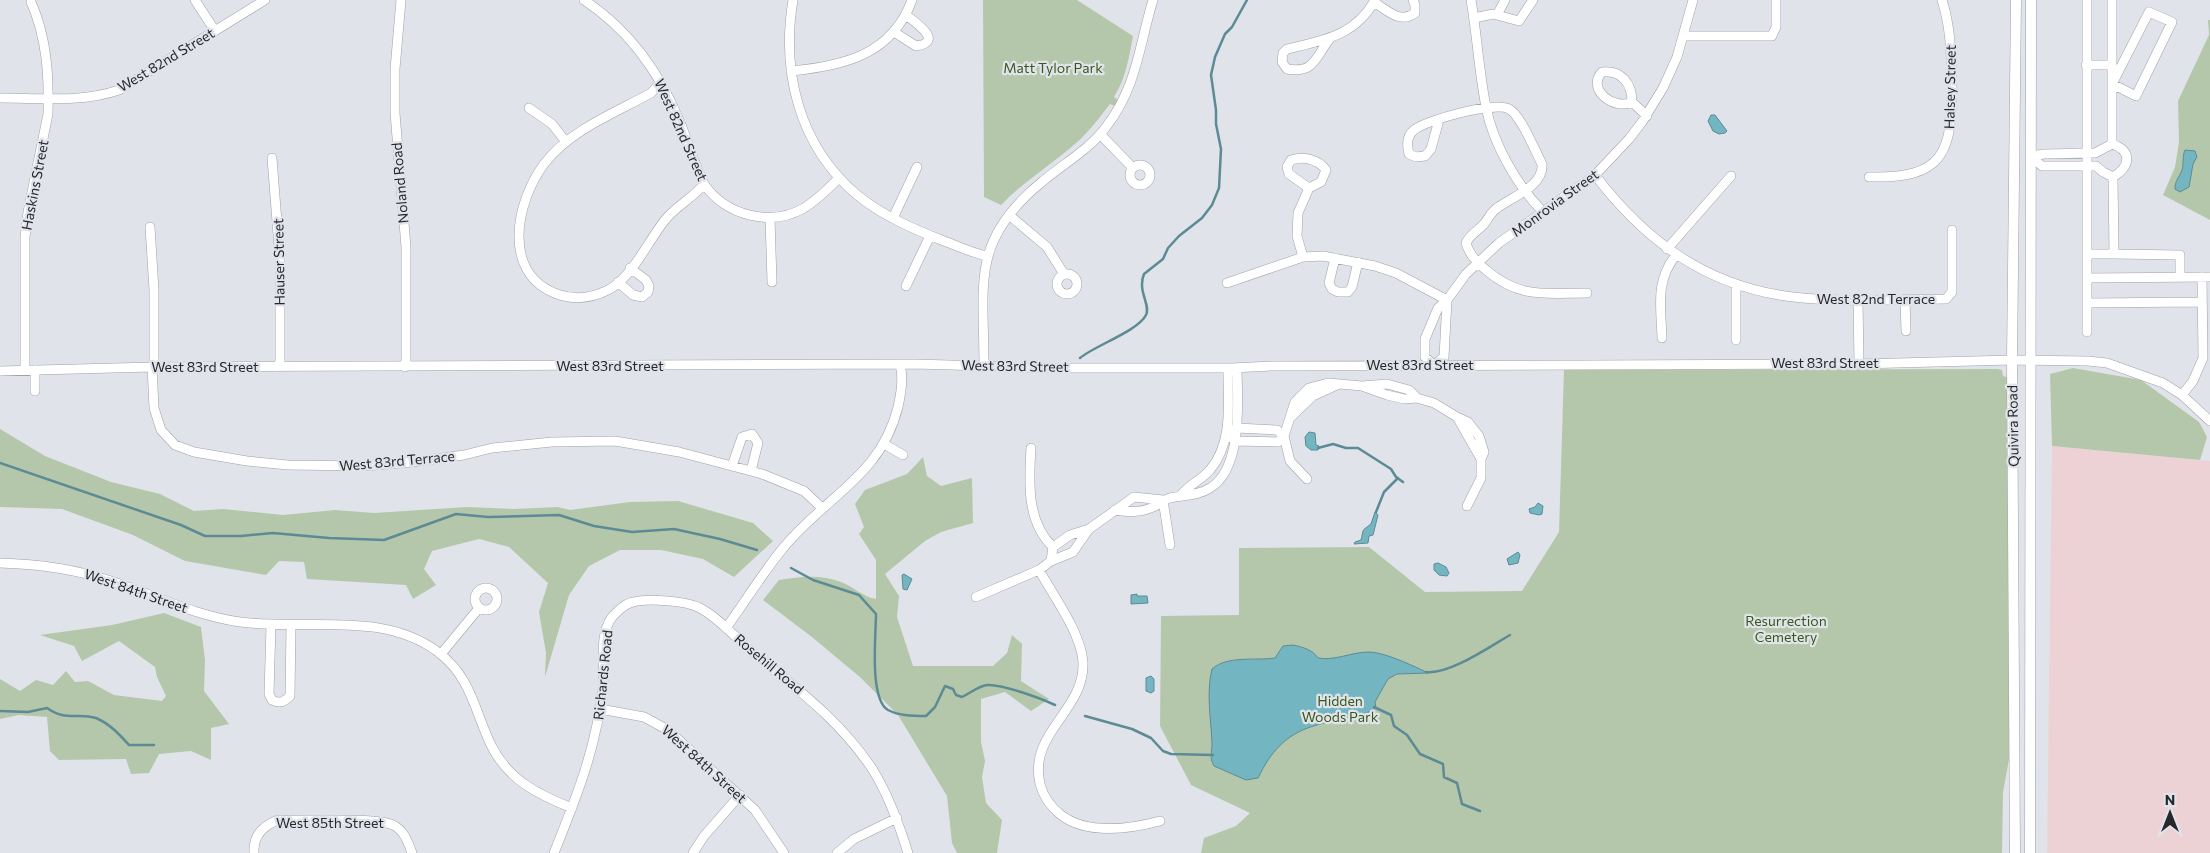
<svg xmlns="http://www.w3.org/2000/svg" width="2210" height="853" viewBox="0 0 2210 853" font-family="Commissioner,sans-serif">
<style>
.industrial{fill:#edd2d5}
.green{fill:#b5c7aa}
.water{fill:#73b6c2;stroke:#5c8b95}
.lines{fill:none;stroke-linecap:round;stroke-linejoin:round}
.stream{stroke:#5c8b95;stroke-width:2.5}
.minor-casing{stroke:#9fa1a9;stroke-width:10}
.major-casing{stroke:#9fa1a9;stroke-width:11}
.minor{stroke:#fff;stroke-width:9}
.major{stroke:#fff;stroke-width:10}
.labels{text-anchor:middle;stroke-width:4.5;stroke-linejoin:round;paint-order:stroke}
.street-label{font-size:14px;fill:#27282b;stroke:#e1e3eb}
.park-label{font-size:14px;fill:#365918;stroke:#e1e3eb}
</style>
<rect width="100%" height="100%" fill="#e1e3eb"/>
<path class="industrial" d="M2052,446L2210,461V853H2047Z"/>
<path class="green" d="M983,0H1077L1133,36C1129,57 1126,78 1114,97L1118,100L1115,106L1110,104C1099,118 1089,132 1075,144C1051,165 1023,182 1001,205L984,197Z
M2208,20H2210V220L2163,195L2175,167L2179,142L2178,101L2209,35Z
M2073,368L2141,380L2199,422L2207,437L2200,460L2052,446L2050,374Z
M1998,369L2002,370L2003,376L2009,378L2010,754L2003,792L2002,853H1201L1204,838L1236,826L1250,813L1191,785L1160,726L1161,616L1239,615V548L1369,547L1425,592L1522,591L1559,532L1564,370Z
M0,429L45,456L111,482L160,494L194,511L223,509L283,515L335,510L374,513L467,507L514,509L558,507L570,510L630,502L678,501L753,523L773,541L734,577L703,559L661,550H620L589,566L569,595L545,677L546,653L539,612L548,583L509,547L479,539L432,551L424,569L436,585L413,599L406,585L307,579L304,562L279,561L266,575L185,561L133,535L62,509L0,507Z
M923,457L927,476L941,486L972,478L973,523L941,532L925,541L885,574L899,596L897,617L913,666H993L1007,653L1012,635L1022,644L1021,681L1049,699L1031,711L1005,692L981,699V742L985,761L982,777L986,803L1002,820L997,853H957L952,843L947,796L898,715L861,678L812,637L763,600L779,580C800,577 820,574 841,582C854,587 863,597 876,599V560L859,534L864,527L855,504L865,490L907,474Z
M164,613L201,627L205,660L204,691L229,724L211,728V760L191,751L159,754L149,773L131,774L126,759L59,760L50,751L47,717L19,715L0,719V679L20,691L36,680L53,685L66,671L75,682L88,681L114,695L162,701L166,696L157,677L155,667L119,641L82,661L74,646L40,635L112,625Z"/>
<path class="water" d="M1711,115H1715L1727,131L1725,133L1719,134L1713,131L1708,121Z
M2185,150L2195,151L2197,157L2193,164L2189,187L2180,192L2175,189C2175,180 2179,178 2182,170C2184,163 2182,157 2185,150Z
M1309,432L1315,433L1316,445L1319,446L1318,450H1311L1306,446L1305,437Z
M1538,503L1543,506L1542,514L1539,515L1530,513L1529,509L1535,507Z
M1375,512L1378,515L1373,535L1369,536L1368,543L1354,544L1355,542L1361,540C1364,529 1360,532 1371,524Z
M1518,552L1520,555L1518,563L1509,565L1507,559Z
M1438,563L1446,567L1449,573L1447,576L1439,575L1434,570V564Z
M904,574L912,579L907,590L903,589L902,575Z
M1137,594V596H1147L1148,603L1131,604V595Z
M1293,645C1303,647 1313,650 1318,658C1336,661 1351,652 1369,652C1384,652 1414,666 1428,673L1397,674L1388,679L1375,702L1376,708L1369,712C1316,727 1285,722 1258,778L1246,780L1214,766C1209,757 1212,753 1212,743C1211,719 1206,693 1212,669C1228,655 1255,661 1275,658L1283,646Z
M1151,676L1154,679V691L1151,693L1146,691V678Z"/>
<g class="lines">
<path class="stream" d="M1080,358C1094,346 1138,331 1146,315C1151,305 1137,291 1144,274L1163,259L1168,248L1179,236L1202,218L1212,205L1219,188L1221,149L1216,124V110L1211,75L1215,57L1225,34L1232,27L1247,0
M1318,448L1333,444L1346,448H1358L1391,469L1396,477L1403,482
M0,463L181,525L205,536H241L273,533L329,538L384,540L456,514L488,517L559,515L594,526L632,532L674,529L720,539L757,550
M1376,512L1384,492L1398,478
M791,568L813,580L859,595L876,614C876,634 869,699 888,710C899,716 914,716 926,716L935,707L945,686L953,689L956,695L962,697C970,693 979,686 987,685C1002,684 1040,698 1055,705
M1426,672C1449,675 1489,647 1510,635
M1374,707L1391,715L1394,726L1407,735L1420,754L1443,764L1444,777L1457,783L1462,804L1480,811
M0,711L28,712L47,708C67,722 77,712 96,718C110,724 119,734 129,745H154
M1085,716L1132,729L1151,738L1163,751L1171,754L1213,755"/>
<g class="minor-casing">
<path id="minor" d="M195,0L215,31
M401,0L395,69V113L406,247V360L405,367
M584,0C628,29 659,72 679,120C688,141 694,164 704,184C726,216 771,227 804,208C817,200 828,189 839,178
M793,0C781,72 799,145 856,194C881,215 913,229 944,241C958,246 972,253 987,256
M1471,0C1477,35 1479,72 1486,107C1493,143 1516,184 1542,211
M2087,0V332
M1374,2C1388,11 1400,24 1415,13V5L1413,0
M2149,12L2172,22L2136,96L2112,84Z
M1497,15L1505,0
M1474,18L1493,14L1519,21L1533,0
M894,32L916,46C945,42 915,22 906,15
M1684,36H1772L1776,27V0
M1329,40C1315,57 1315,74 1287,69L1282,62L1283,53L1287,49C1324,40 1355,36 1375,0
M2086,65H2112
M791,71C843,66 892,55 912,0
M660,83L651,93C615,113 570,130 544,164C516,202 501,273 557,294C574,300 592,298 608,290C632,278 648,241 665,220C676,206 693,198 704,184
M0,98C40,98 81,103 119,90L265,0
M1632,102C1614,111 1586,89 1602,72C1622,70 1632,84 1632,102L1647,116
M529,108L552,124L566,142
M1439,120L1431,149L1425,156L1416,157L1409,154C1407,146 1406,136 1414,130C1426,120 1495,101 1509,109C1521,115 1535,151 1542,164C1544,186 1512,197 1497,208C1491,212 1489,218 1484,224C1478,231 1470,234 1466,243C1469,254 1477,263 1486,270C1520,299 1545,293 1587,293
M1101,135L1133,168
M2112,144C2133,151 2130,167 2113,177L2103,172L2096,166H2042L2031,156L2044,154L2095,153Z
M2112,144V0
M272,158L280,260V361L278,367
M1130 175a10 10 0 1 1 20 0a10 10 0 1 1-20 0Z
M1595,175C1646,242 1708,287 1793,297C1843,303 1896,299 1946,299L1952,292V230
M1869,177C1945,179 1952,152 1952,84C1951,55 1951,28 1942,0
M1009,215L1047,247L1064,274
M770,218L772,282
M893,218L917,167
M150,227L154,290V362L152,367L154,408L161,430L175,445L194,452L247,461L288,465L365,466L412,462L464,455L492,448L552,442L615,441L679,452L762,474L804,491L822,508
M1667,249L1731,176
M2087,254H2114L2113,177
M2114,254L2180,255V277
M1303,257L1297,236L1298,213L1309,188L1321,182L1326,170C1318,159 1303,156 1291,160L1287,167L1289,174L1309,188
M1335,258L1329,283L1332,289L1338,292H1348L1352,287L1358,262
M1057 284a10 10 0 1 1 20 0a10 10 0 1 1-20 0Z
M2087,278L2210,277
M618,282L633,295L642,297L648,292L649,286L646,280L630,268
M1227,283L1303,257L1323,256L1375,266L1396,273L1447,300
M906,286L930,236
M1905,299L1906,331
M1447,300L1444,357L1434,365L1425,357V339L1438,308L1447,300L1466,274L1499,243L1595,175L1629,139L1642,122L1663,88L1677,57L1693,0
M1858,300L1859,364
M2087,303L2202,302
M1662,338C1661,307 1655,281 1676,255
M1736,340V285
M984,366C984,283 970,240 1043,181C1063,164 1090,149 1106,127C1137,87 1139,46 1153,0
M25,370V237L28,212L48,114C49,76 47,38 31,2
M35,370V391
M0,371L152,367L915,364L1053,368H1232L1272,366L1859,364L2012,360L2088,361L2107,363L2163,383L2182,395L2210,421
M1362,386L1387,395L1404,399L1417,398L1434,403L1457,417L1468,422L1479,436L1484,452L1481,459V478L1467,506
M2182,395L2193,381L2203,358L2202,277
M1291,417L1313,396L1337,385
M1457,417L1481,459
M1237,428L1277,430L1284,436L1278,442L1235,441L1227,433Z
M884,444L903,455
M1031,448C1029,480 1026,522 1053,547
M732,466L742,437L752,434L758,443L751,471
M1307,479L1290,461L1284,436L1295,402L1309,388L1328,383L1362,386L1387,384L1409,390L1417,398
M1163,500L1170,545
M1115,510C1128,512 1140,513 1153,507C1159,504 1163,500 1170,498C1183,495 1198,496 1210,488C1242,469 1238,404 1237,372L1232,368L1228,373C1228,406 1233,442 1210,470C1201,480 1189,485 1181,495
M1053,547L1070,535L1089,529L1134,497L1163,500
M1051,561L1073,552L1089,529
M0,563C38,564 75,569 111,581C154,595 196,616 240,622C306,631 382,610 438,652C472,678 474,710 491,745C508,780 539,795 572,808
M1039,570C1053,595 1081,633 1083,662C1085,711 1028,732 1040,784C1043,796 1051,807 1061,815C1087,835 1130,829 1160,821
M475 599a11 11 0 1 1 22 0a11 11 0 1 1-22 0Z
M976,597L1039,570L1051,561L1053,547
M271,625L269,694L272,700C280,704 284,702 290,696L291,626
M726,628C746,601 763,572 784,547C826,496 881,476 898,407C901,394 904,378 900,365
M441,654L479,608
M600,709L644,717L668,730L755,810L784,853
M254,853C253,836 262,826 278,820C300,821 379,817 393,825C404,830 408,842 412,853
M554,853C577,796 596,749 603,687C605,664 597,628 617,612C621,608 628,603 633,602C648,598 687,601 700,608C720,619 735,637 752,652C797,689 840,720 873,770C889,796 899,824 908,853
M693,853L704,836L740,795
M837,853L854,839L897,818"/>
</g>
<g class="major-casing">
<path id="major" d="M2015,853L2012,360L2016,0
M2030,853L2031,0"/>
</g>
<use href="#minor" class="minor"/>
<use href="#major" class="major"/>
</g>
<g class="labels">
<g class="street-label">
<text transform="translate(166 60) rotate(-31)" y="5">West 82nd Street</text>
<text transform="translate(1950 87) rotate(-89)" y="5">Halsey Street</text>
<text transform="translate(681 130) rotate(66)" y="5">West 82nd Street</text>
<text transform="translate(400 183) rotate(-95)" y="5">Noland Road</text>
<text transform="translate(35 185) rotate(-79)" y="5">Haskins Street</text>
<text transform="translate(1555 203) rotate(-36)" y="5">Monrovia Street</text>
<text transform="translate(279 262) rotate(-91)" y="5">Hauser Street</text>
<text x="1876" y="304">West 82nd Terrace</text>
<text x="1825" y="368">West 83rd Street</text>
<text x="1420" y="370">West 83rd Street</text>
<text x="610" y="371">West 83rd Street</text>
<text transform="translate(1015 366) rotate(1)" y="5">West 83rd Street</text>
<text x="205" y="372">West 83rd Street</text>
<text transform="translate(2013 426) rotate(-91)" y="5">Quivira Road</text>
<text transform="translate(397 461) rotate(-5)" y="5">West 83rd Terrace</text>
<text transform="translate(136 591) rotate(19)" y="5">West 84th Street</text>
<text transform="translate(769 664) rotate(40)" y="5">Rosehill Road</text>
<text transform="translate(603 675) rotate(-84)" y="5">Richards Road</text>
<text transform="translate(704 764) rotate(42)" y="5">West 84th Street</text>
<text x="330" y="828">West 85th Street</text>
</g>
<g class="park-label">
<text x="1053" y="73">Matt Tylor Park</text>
<text x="1786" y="626">Resurrection<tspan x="1786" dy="16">Cemetery</tspan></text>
<text x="1340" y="706">Hidden<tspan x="1340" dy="16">Woods Park</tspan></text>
</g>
</g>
<g transform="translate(2170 813)" stroke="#e1e3eb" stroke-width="4" paint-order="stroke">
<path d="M0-4L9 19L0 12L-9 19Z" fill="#27282b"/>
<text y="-8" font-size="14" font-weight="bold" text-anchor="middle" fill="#27282b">N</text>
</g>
</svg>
